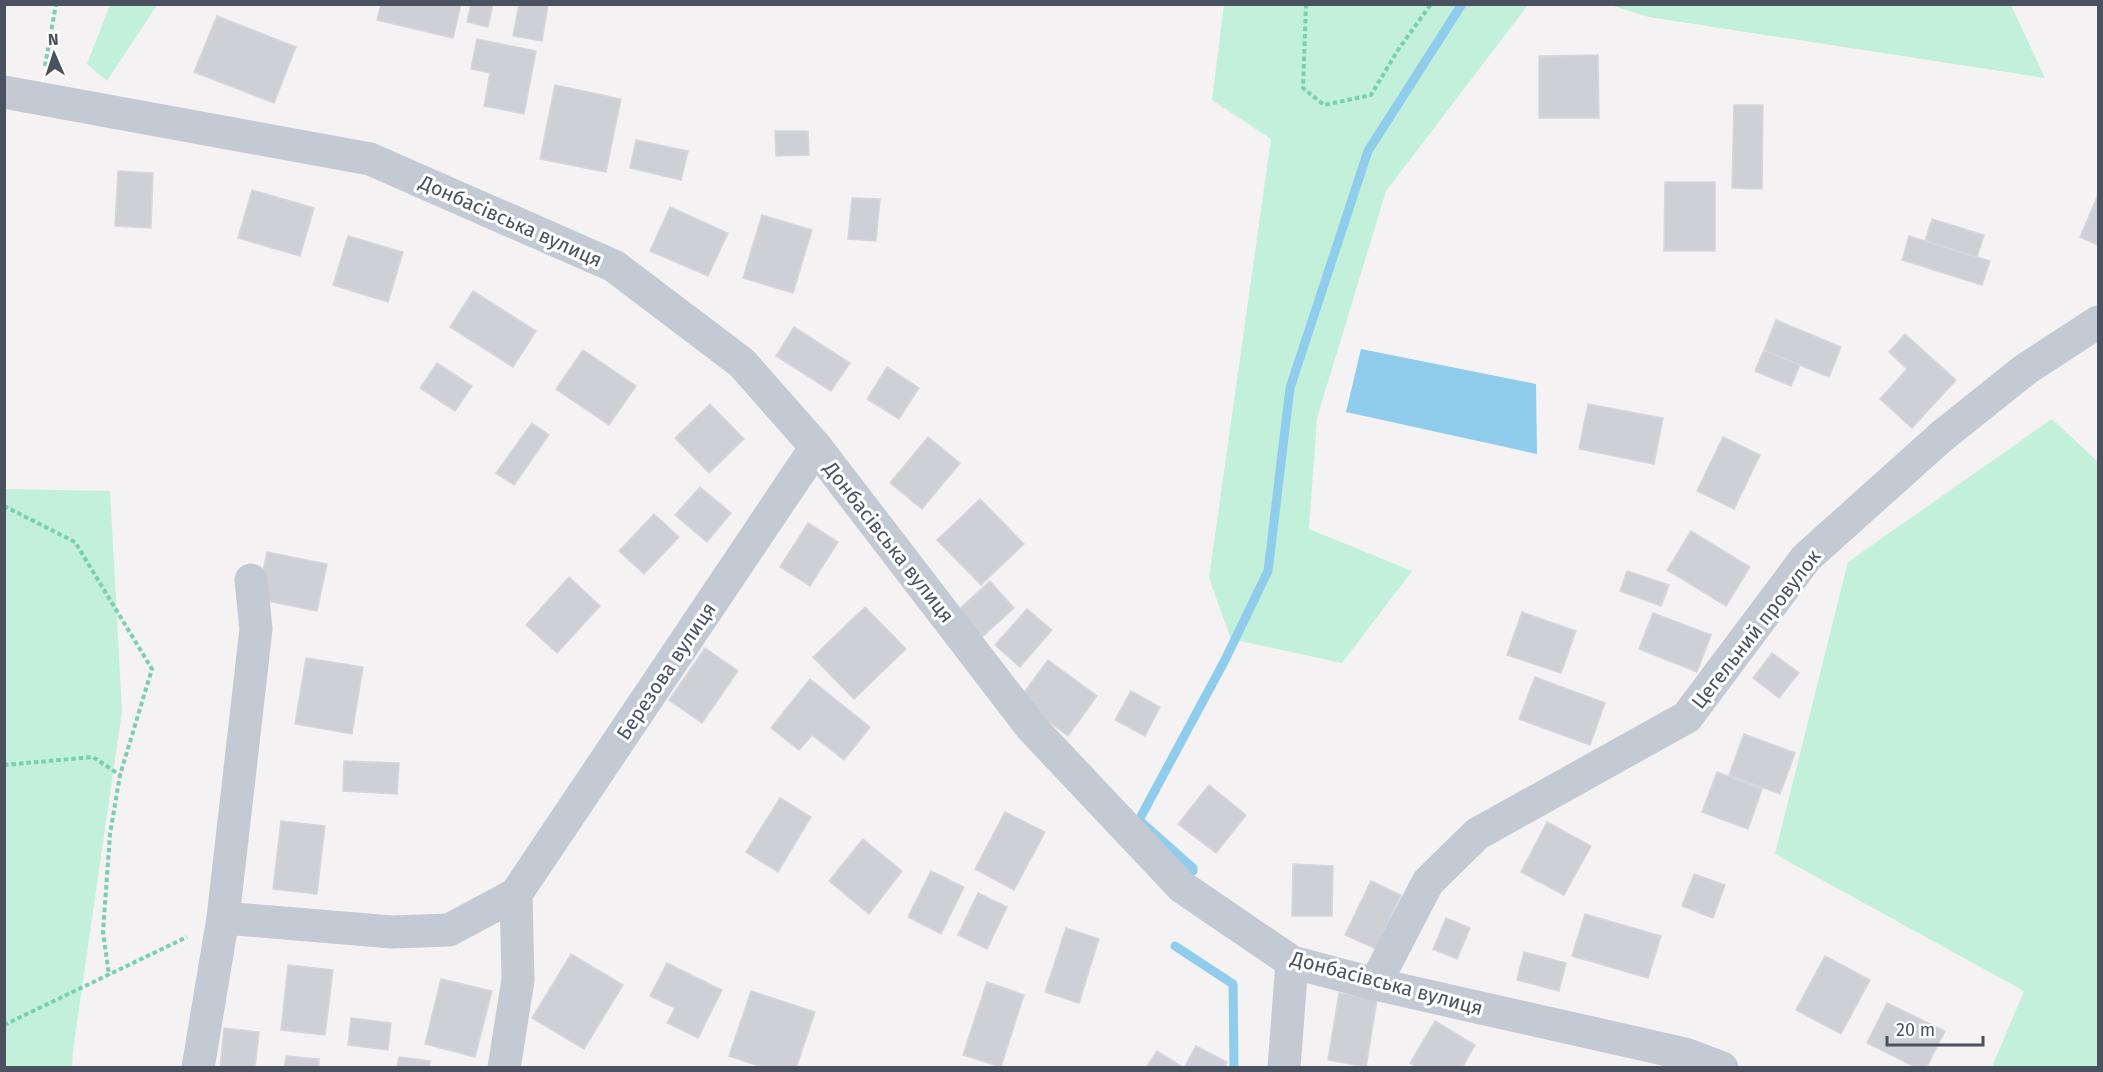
<svg xmlns="http://www.w3.org/2000/svg" width="2103" height="1072" viewBox="0 0 2103 1072" font-family="'Fira Sans',sans-serif">
<style>
.green{fill:#c2f0da}
.water{fill:#90ccec}
.lines{fill:none;stroke-linecap:round;stroke-linejoin:round}
.stream{stroke:#90ccec;stroke-width:9}
.building{fill:#cfd0d6;stroke:#d6d7dd;stroke-width:1.5}
.path{stroke:#7aceb1;stroke-width:4;stroke-dasharray:4.5 3;stroke-linecap:butt}
.minor{stroke:#c3cad3;stroke-width:33}
.labels{text-anchor:middle;stroke-width:6;stroke-linejoin:round;paint-order:stroke}
.street-label{font-size:20px;fill:#4a525f;stroke:#fff}
</style>
<rect width="100%" height="100%" fill="#f4f2f2"/>
<path class="green" d="M110,5H157L107,81L87,64Z
M1224,5H1528L1386,191L1317,418L1309,529L1412,571L1342,663L1231,639L1209,578L1271,139L1212,100Z
M1610,5H2011L2045,78L1649,17Z
M2052,419L2098,462V1067H1992L2024,991L1775,854L1848,562Z
M5,489L110,491L122,711L73,1050L72,1067H5Z"/>
<path class="water" d="M1361,349L1536,384L1537,454L1346,412Z"/>
<g class="lines">
<path class="stream" d="M1193,871V868L1139,820L1225,660L1268,571L1290,388L1368,151L1462,4
M1175,946L1233,984L1234,1068"/>
</g>
<path class="building" d="M381,4H461L453,38L377,20Z
M471,4H493L488,27L467,22Z
M519,4L548,5L542,41L513,36Z
M217,16L296,47L274,103L194,72Z
M477,39L536,51L524,114L484,106L490,73L471,69Z
M1598,55L1599,118H1539V56Z
M555,85L621,99L606,172L540,159Z
M1734,105H1763L1762,189L1732,188Z
M775,131H808L809,155L776,156Z
M636,140L688,151L681,180L630,168Z
M118,171L153,173L151,228L115,226Z
M1665,182H1715V251H1664Z
M252,190L314,208L300,256L238,238Z
M2098,195V245L2080,237Z
M852,198L880,199L876,241L848,239Z
M670,207L728,233L708,276L650,251Z
M762,215L812,230L793,293L743,278Z
M1932,219L1984,235L1977,257L1925,241Z
M348,236L403,252L388,302L333,285Z
M1909,236L1990,261L1982,285L1902,260Z
M473,291L536,331L513,367L450,327Z
M1776,320L1841,347L1829,377L1764,350Z
M794,327L850,363L831,391L776,356Z
M1905,334L1956,380L1912,428L1880,399L1907,369L1889,352Z
M583,350L636,386L609,425L556,389Z
M1764,350L1800,365L1791,386L1755,371Z
M437,363L472,386L455,411L420,388Z
M887,367L919,388L899,419L867,399Z
M710,404L744,439L709,473L675,438Z
M1588,404L1663,418L1654,464L1579,449Z
M532,423L549,435L514,485L496,473Z
M928,437L960,463L922,509L890,483Z
M1723,437L1760,455L1734,509L1697,491Z
M700,487L731,513L707,542L675,515Z
M980,499L1024,544L981,585L937,540Z
M654,514L679,537L644,574L619,551Z
M808,523L838,542L810,586L780,567Z
M1691,531L1750,567L1726,606L1667,570Z
M267,552L327,564L317,611L257,599Z
M1627,571L1669,585L1661,606L1620,591Z
M569,577L600,606L557,653L526,625Z
M990,581L1014,608L982,637L957,611Z
M865,607L906,649L854,699L813,657Z
M1027,609L1052,630L1020,667L995,645Z
M1522,612L1576,631L1561,673L1507,655Z
M1653,613L1711,635L1697,672L1639,649Z
M705,648L738,671L702,723L669,700Z
M1772,653L1799,673L1779,698L1753,678Z
M306,658L363,667L352,734L295,724Z
M1048,660L1097,696L1068,736L1019,699Z
M1535,677L1605,703L1590,745L1519,719Z
M810,679L870,727L844,760L812,735L799,750L771,728Z
M1131,691L1160,707L1145,736L1115,720Z
M1744,734L1795,753L1780,794L1729,775Z
M344,761L399,763L397,794L343,791Z
M1717,772L1762,789L1748,829L1702,812Z
M1209,785L1246,815L1216,853L1178,824Z
M780,798L811,817L778,872L746,852Z
M1005,812L1045,832L1014,890L975,869Z
M281,821L325,826L317,894L273,889Z
M1547,822L1591,846L1564,895L1521,872Z
M863,839L902,871L869,914L829,881Z
M1293,864L1333,866L1332,916H1292Z
M931,871L964,887L941,934L908,917Z
M1694,874L1725,885L1713,918L1682,906Z
M1371,881L1401,895L1376,949L1345,935Z
M978,893L1007,907L987,949L958,935Z
M1585,914L1661,936L1648,978L1572,956Z
M1446,918L1470,928L1457,959L1433,949Z
M1066,928L1099,939L1079,1003L1045,992Z
M1524,952L1566,963L1559,991L1517,980Z
M571,954L623,985L584,1049L532,1018Z
M1825,956L1870,980L1841,1034L1796,1010Z
M667,963L722,990L698,1038L667,1023L675,1008L650,996Z
M288,965L333,970L325,1035L281,1030Z
M441,979L492,991L475,1057L425,1044Z
M987,982L1024,995L1001,1067L963,1055Z
M751,991L815,1012L796,1068H765L729,1056Z
M1339,993L1377,1000L1366,1067L1328,1060Z
M1887,1003L1945,1031L1926,1068H1917L1867,1043Z
M351,1018L391,1023L388,1050L348,1045Z
M1435,1021L1475,1045L1462,1068H1417L1410,1063Z
M224,1028L259,1032L255,1068H220Z
M1196,1046L1227,1062L1224,1068H1184Z
M1157,1051L1184,1068H1149L1147,1066Z
M286,1056L319,1059V1068H284Z
M399,1057L430,1061L429,1068H397Z"/>
<g class="lines">
<path class="path" d="M1306,4L1303,88L1324,105L1371,95L1398,50L1431,4
M45,66L56,4
M4,506L75,542L152,669L120,775L110,834L103,932L109,975
M4,765L93,757L120,775
M4,1025L187,937"/>
<path class="minor" d="M4,92L370,159L614,266L742,363L816,447L1031,727L1182,887L1292,962L1375,984L1685,1054L1722,1068
M223,918L392,932L449,930L516,894
M1375,984L1428,882L1477,834L1687,717L1806,558L1942,436L2026,369L2098,322
M198,1068L223,918L256,629L251,580
M504,1068L518,980L516,894L816,447
M1284,1068L1292,962"/>
</g>
<g class="labels">
<g class="street-label">
<text transform="translate(511 221) rotate(24)" y="7">Донбасівська вулиця</text>
<text transform="translate(889 542) rotate(52)" y="7">Донбасівська вулиця</text>
<text transform="translate(1756 629) rotate(-52)" y="7">Цегельний провулок</text>
<text transform="translate(666 671) rotate(-56)" y="7">Березова вулиця</text>
<text transform="translate(1387 983) rotate(15)" y="7">Донбасівська вулиця</text>
</g>
</g>
<rect width="2103" height="1072" fill="none" stroke="#4a525f" stroke-width="12"/>
<g transform="translate(54 54) rotate(357)" stroke="#ffffff" stroke-width="4.5" paint-order="stroke">
<path d="M0-4.5L10 22L0 15L-10 22Z" fill="#4a525f"/>
<text y="-9" font-size="16" font-weight="bold" text-anchor="middle" fill="#4a525f">N</text>
</g>
<path d="M1887 1036v9h96v-9" fill="none" stroke="#4a525f" stroke-width="3"/>
<text x="1896" y="1036" font-size="18" fill="#4a525f" stroke="#ffffff" stroke-width="4.5" paint-order="stroke">20 m</text>
</svg>
